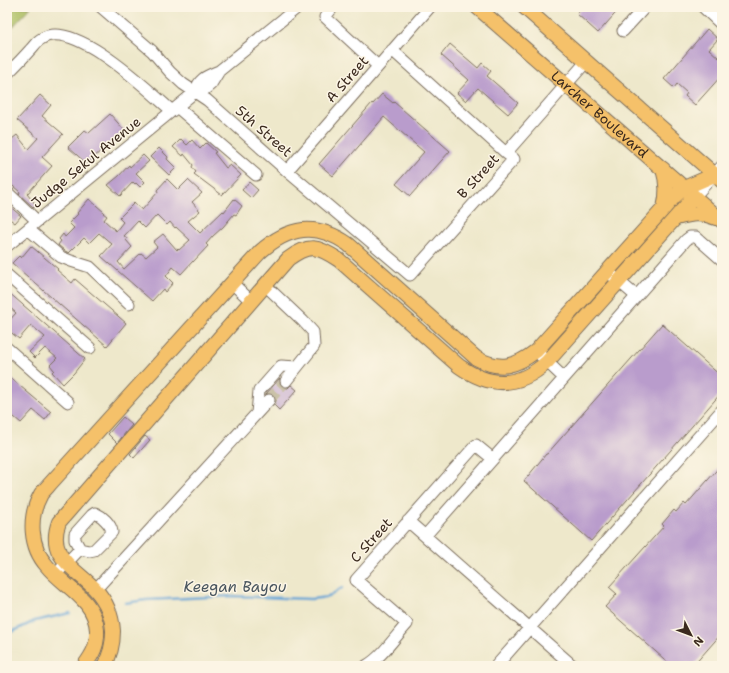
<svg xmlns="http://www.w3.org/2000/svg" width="729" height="673" viewBox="0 0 729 673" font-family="'Shantell Sans',sans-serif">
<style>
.green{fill:#abbd60;stroke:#73743f}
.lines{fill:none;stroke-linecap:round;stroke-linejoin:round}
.stream{stroke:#63a4d6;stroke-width:2.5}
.building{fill:#b99ccc;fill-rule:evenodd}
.minor-tunnel{stroke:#cac2a8;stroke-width:11;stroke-dasharray:11 5.5;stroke-linecap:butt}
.minor-casing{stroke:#7a6c5b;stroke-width:13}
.major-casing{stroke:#7a6c5b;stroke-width:16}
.minor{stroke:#fff;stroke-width:11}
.major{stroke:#f5c16b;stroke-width:14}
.labels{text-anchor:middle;stroke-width:3;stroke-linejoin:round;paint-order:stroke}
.street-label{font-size:14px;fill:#3b2a1e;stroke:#fcf5e5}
.water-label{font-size:15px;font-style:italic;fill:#49555e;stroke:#fcf5e5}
</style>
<rect width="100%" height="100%" fill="#fcf5e5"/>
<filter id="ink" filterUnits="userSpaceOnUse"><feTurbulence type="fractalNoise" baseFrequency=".025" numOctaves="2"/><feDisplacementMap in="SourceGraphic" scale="8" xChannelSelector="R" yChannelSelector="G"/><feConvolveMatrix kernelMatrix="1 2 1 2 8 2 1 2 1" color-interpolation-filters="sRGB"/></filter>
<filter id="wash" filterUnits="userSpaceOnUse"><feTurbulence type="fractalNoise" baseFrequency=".012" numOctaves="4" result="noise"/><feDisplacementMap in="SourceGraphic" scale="16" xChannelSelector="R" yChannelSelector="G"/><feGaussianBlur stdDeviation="0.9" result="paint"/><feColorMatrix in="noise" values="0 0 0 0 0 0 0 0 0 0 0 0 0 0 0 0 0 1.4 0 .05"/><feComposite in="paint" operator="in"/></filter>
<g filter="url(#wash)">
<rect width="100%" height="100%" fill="#eee8cb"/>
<path class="green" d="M7,7H31L7,33Z"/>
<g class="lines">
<path class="stream" d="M125,603L146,600L231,596L311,599L328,597L342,588
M7,634L35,621L70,613"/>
</g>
<g id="blocks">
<path class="building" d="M583,7H621L598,33L577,14Z
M707,29L718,39L709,49L719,58L722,54V75L695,105L685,96L687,93L677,84L674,88L664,79Z
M450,44L478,68L482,63L491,71L487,76L518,103L508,114L478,88L466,101L457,93L469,80L441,55Z
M382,94L393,103L394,102L450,151L410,196L396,184L424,152L384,117L333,176L319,164L372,103L373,104Z
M40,95L51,105L42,116L63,134L42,157L52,166L27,194L37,206L34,208L19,194L20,192L7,181V143L17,135L28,149L38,138L17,120Z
M110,114L126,132L110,146L108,144L87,164L68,147L85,130L89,133Z
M181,139L187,145L192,140L200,149L206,143L216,152L214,153L226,168L230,165L241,175L222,195L194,174L196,172L192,167L193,165L184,154L183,156L173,147Z
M159,148L168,157L167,159L176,168L169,175L150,157Z
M143,155L149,161L136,173L145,182L140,187L136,183L135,184L133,182L120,196L108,185L119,176L129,165L130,167Z
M167,179L178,190L188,180L202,193L192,202L200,211L188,221L200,233L223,211L224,212L234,199L242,206L236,215L234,214L223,227L213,236L206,244L208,246L193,262V261L181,274L173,267L166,276L173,283L165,292L163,289L152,301L101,256L112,244L99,233L89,243L84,238L69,253L65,251L58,245L61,241L59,239L63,234L65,237L74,228L69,223L78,214L77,213L89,199L104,212L103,213L107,216L104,220L116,231L123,222L119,218L134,203L142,210L158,192L157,190ZM157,215L167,225L170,222L175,228L176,227L190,240L179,250L178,249L177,250L163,234L153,242L157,247L146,257L141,253L124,269L118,262L132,247L126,240L127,238L124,236L138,221L145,228Z
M249,182L258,190L251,198L242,190Z
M7,204L21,216L15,223L7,217Z
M31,246L58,269L57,270L72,283L75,279L126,323L107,346L12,263L19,256L21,258Z
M7,291L85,359L74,373L63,384L52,372L54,370L50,365L57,358L45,348L35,358L29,352L45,337L31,325L19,339L7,329V323L16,313L7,305Z
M662,324L722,377V392L591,541L524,481L546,454H547Z
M7,375L51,412L45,420L33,410L21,423L7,411Z
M280,378L279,383L282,387L285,388H288L291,385L297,390L279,410L274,405L276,401V398L274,395L270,393L266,394Z
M123,417L132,425L117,443L108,434Z
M145,436L150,440L134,458L130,454Z
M722,464V633L693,666H672L605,607L617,594L609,587L664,526L662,524L674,510L676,512L684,503L686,505Z"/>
</g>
</g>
<g filter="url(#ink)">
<use href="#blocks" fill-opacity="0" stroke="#7a6c5b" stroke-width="1"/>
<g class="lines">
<path class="minor-tunnel" d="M269,400L286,381"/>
<g class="minor-casing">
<path id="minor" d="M101,7L152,51L170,72L183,84L207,100L287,171L410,275L514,159L506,153L586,62
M333,7L325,17L378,66
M703,7L722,25
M623,31L645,7
M392,50L506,153
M7,74C15,66 23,58 30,50C34,46 37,41 41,39C73,17 149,91 172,111
M195,92C199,78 207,76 219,71L298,7
M177,107L256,175
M287,171L430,7
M7,192L37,221
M694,197L722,166
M28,229L61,257L71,261L90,267L129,304
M7,246L172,111L195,92L204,90L211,84L219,71
M607,271L636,296
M7,275L90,348
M232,283L251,301
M265,285L303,321L313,332L314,346L286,381
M7,348L68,402
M541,356L564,378
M257,413L259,391L281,366L297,367
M408,521L573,666
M425,536L686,240L690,237H696L722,260
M55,575L80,549L89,551L94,550L112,532C111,524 102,516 95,513L92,515L75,534V540L80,549
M96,589L269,400
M366,666C382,657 394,638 407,624L356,580L476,445L493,459
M496,666L722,410"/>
</g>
<g class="major-casing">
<g id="major">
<path id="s1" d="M477,7L722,221"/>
<path d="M524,7L722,181"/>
<path d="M663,169C667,182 668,194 664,208"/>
<path d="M676,218C692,214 701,212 716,218"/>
<path d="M84,666C93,654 98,645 97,630C95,599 64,587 47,566C30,547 28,517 41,494C43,491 47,488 49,485L260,252C289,226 316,222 348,244L476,358C500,371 515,367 536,351L674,197L684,188L714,175"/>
<path d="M104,666C110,656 113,643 113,631C112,615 106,601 95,589C75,568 46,557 59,522L288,259C309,243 318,246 339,260L459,366C490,388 519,388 547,362L694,197"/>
</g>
</g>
<use href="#minor" class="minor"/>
<use href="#major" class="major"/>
</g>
</g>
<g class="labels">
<g class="street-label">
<text transform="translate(347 79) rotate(-49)" y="5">A Street</text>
<text dy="5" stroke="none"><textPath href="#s1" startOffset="163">Larcher Boulevard</textPath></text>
<text transform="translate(264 131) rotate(41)" y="5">5th Street</text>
<text transform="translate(86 162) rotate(-39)" y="5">Judge Sekul Avenue</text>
<text transform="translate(478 176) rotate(-48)" y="5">B Street</text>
<text transform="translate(371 540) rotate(-48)" y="5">C Street</text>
</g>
<g class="water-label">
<text x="235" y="592">Keegan Bayou</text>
</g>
</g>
<rect width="729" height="673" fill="none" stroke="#fcf5e5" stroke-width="24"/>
<g transform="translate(691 635) rotate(132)" stroke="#fcf5e5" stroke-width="3" paint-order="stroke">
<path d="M0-3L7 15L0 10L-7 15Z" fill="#3b2a1e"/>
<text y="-6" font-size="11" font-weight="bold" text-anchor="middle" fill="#3b2a1e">N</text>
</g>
</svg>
